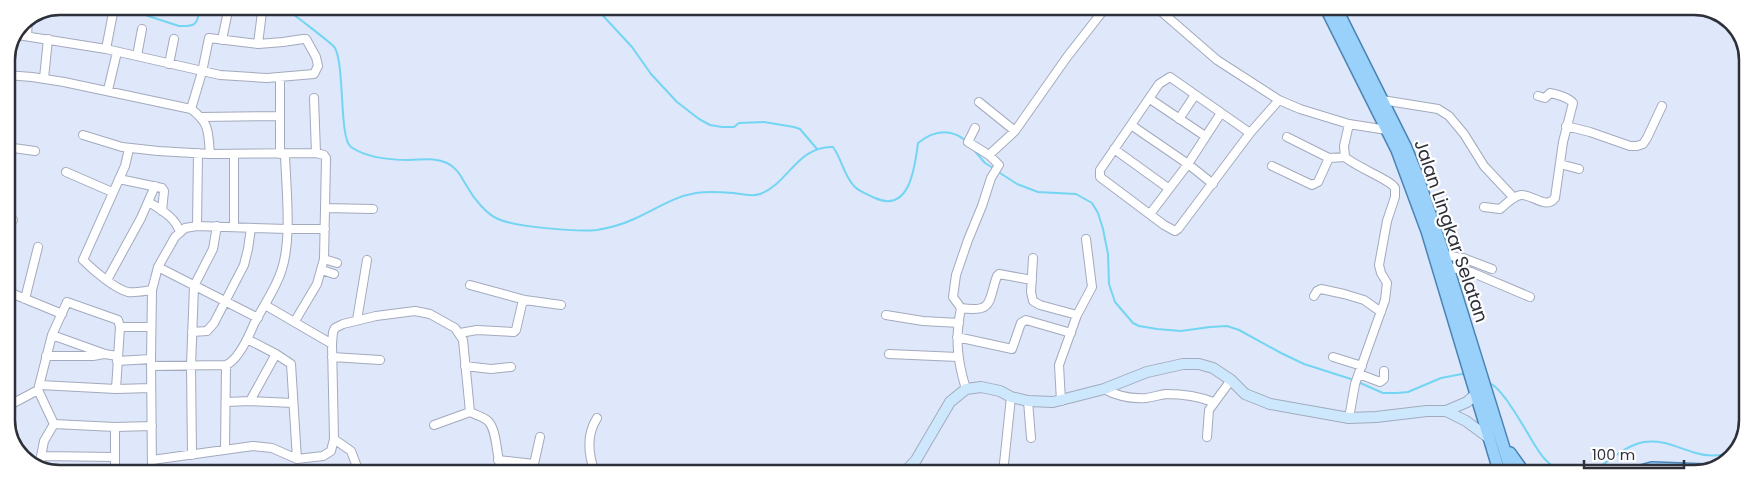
<svg xmlns="http://www.w3.org/2000/svg" width="1754" height="480" viewBox="0 0 1754 480" font-family="Poppins,sans-serif">
<style>
.lines{fill:none;stroke-linecap:round;stroke-linejoin:round}
.stream{stroke:#74d5f2;stroke-width:2}
.street-casing{stroke:#a3aabd;stroke-width:10}
.secondary-casing{stroke:#a3aabd;stroke-width:12}
.primary-casing{stroke:#4884b5;stroke-width:14}
.street{stroke:#fff;stroke-width:8}
.secondary{stroke:#cde8fd;stroke-width:10}
.primary{stroke:#9ad1fb;stroke-width:11}
.labels{text-anchor:middle;stroke-width:4.5;stroke-linejoin:round;paint-order:stroke}
.street-label{font-size:18px;fill:#2d3038;stroke:#fff}
.rim{fill:none;stroke:#2d3038;stroke-width:2.5}
</style>
<rect width="100%" height="100%" fill="#dfe7fb"/>
<g class="lines">
<path class="stream" d="M130,6L142,14L179,26C201,27 195,21 202,6
M282,6C289,11 333,44 335,48C345,67 339,139 351,147C367,158 391,160 409,160C422,160 435,157 447,163C458,168 462,179 468,188C474,199 486,213 496,218C513,227 578,232 597,230C609,228 623,224 634,219C655,210 672,197 696,193C708,191 721,192 733,193C741,194 752,197 760,194C788,184 797,146 833,147C842,159 844,177 855,187C860,192 869,195 875,198C910,214 915,166 918,143C933,131 949,128 965,140
M595,7L632,47L651,74L677,102L699,119L710,125L722,127H734L739,123L764,122L794,127L800,129L817,149
M973,149L985,163L993,168
M997,171L1017,184L1038,192L1076,194L1092,203L1098,213L1103,229L1108,254L1109,284L1115,302L1133,323L1139,326L1157,329L1181,331L1210,327L1227,326L1239,330L1281,353L1304,364L1354,380
M1358,382L1383,393H1397L1408,392L1441,378L1462,374L1466,375
M1489,383C1497,386 1500,392 1506,399C1513,409 1520,420 1527,432C1539,452 1545,467 1570,474
M1587,474C1607,465 1622,446 1644,442C1663,439 1678,448 1696,453C1708,457 1721,456 1734,452"/>
<g class="street-casing">
<path id="street" d="M1156,7L1217,60L1279,100L1300,109L1349,124L1344,146L1345,157C1356,167 1391,180 1395,188V197L1387,221L1379,265L1381,273L1387,283L1385,300L1355,384L1349,418
M834,10L836,7
M18,35L106,49L220,75L267,78L314,74L318,66L316,57L306,39H303L283,42L258,44L209,38L202,72L191,109
M27,36L28,19
M222,40L229,6
M258,44L262,12
M106,49L113,13
M137,56L142,29
M169,64L174,39
M6,75L32,77L64,82L191,109C210,123 208,132 210,154
M44,78L48,39
M108,90L117,52
M1150,99L1205,136
M1382,100L1438,109L1449,116L1464,134L1484,166L1514,198
M979,102L1015,131
M201,117L280,116
M1179,119L1195,95
M1349,124L1387,130
M1131,125L1188,164L1213,184
M1566,126L1590,132L1630,146H1637L1643,144L1647,138L1662,106
M975,128L968,142L989,155L999,165L991,178L982,206L968,240L956,275L953,297L961,308C994,313 988,301 997,276L999,274L1032,280
M1250,133L1170,77L1159,84L1100,170V177L1164,225L1175,231L1178,229L1250,133L1279,100
M83,135L122,147L158,151L210,154L316,153
M1287,137L1329,158L1345,157
M129,149L125,166L83,260C93,270 115,289 128,292C135,293 144,291 152,290
M1114,149L1168,188
M234,154V227
M280,154V78
M989,155L1015,131L1067,57L1106,7
M6,161L10,149L13,148L35,151
M1560,164L1579,169
M1272,166L1312,185L1318,182L1329,158
M66,172L112,192
M119,179L162,188L164,191L162,211
M149,202C161,210 175,217 180,232
M1484,207L1500,209C1505,205 1513,196 1521,195C1532,194 1546,210 1555,198L1563,142L1573,103C1569,98 1557,94 1550,93L1545,98L1538,96
M325,208L373,209
M1150,214L1188,164L1221,113
M6,219L13,220
M197,226L198,153
M1444,255L1463,258L1492,269
M1033,258L1031,292L1033,301L1040,305L1077,315
M324,259L337,263
M158,267L258,318
M1448,267L1471,272L1530,297
M322,270L334,274
M107,280L141,218L155,186
M470,285L525,300L561,305
M6,291L62,314
M1314,296L1317,291L1321,289L1344,294L1364,300L1381,312
M25,299L38,247
M961,308C955,338 957,360 966,389
M886,315L923,321L959,323
M357,320L367,260
M295,321L317,284L324,259L326,158L324,155L316,153L314,98
M120,327H151
M192,332L207,331L214,323L244,265L248,249L251,228
M460,333L477,330L514,332L516,330L522,304L525,300
M52,335L105,354L117,356
M957,337L1012,349L1021,323L1026,320L1071,333
M247,339L276,354L291,364L297,459
M332,344L333,332L335,328L343,324L376,316L415,311L430,314L455,328L463,340L470,412C476,415 484,417 488,421C498,431 496,459 502,472
M889,354L958,357
M46,356H93L104,354
M332,357L380,360
M1333,357L1362,366
M117,361L151,359
M151,366L226,365C238,360 249,336 254,324C263,306 276,289 282,269C292,237 286,188 285,154
M465,366L491,369L511,367
M1359,374L1380,382L1384,379V371
M40,385L116,389L151,388
M1104,389C1117,396 1132,399 1146,398C1153,397 1159,395 1166,394C1182,394 1198,396 1213,402
M250,401L276,354
M1028,401L1031,438
M1061,401L1059,365L1077,315L1092,287L1086,239
M226,402L250,401L293,403
M6,407L38,390
M54,424L38,390L52,335L67,302L118,320L120,327L116,389
M54,424L115,427L152,426
M434,425L470,412
M115,427V472
M1207,437L1209,410L1231,380
M334,439L351,451L359,472
M225,449L226,365
M192,455L191,366L194,286L213,249L217,226
M41,456L115,457
M152,460L253,446L272,448L297,459L323,456L331,451L334,439L332,344L265,305
M498,460L534,464L540,437
M39,467L44,441L54,424
M152,472L151,359L152,290L158,267L175,237L185,228L197,226L287,229H325
M595,473C588,454 586,435 597,418
M1003,473L1011,397"/>
</g>
<g class="secondary-casing">
<path id="secondary" d="M1446,411L1467,402L1476,394
M904,473L916,460L950,402L966,389L981,387L1000,391L1011,397L1028,401L1053,402L1104,389L1147,372L1183,364H1199L1213,368L1231,380L1245,394L1270,404L1349,418L1376,417L1427,411H1446L1466,421L1489,438"/>
</g>
<g class="primary-casing">
<path id="primary" d="M1326,8L1397,150L1427,231L1500,474
M1336,8L1406,148L1417,175L1444,255L1512,474
M1510,453L1525,474
M1630,474L1652,468L1705,470"/>
</g>
<use href="#street" class="street"/>
<use href="#secondary" class="secondary"/>
<use href="#primary" class="primary"/>
</g>
<g class="labels">
<g class="street-label">
<text transform="translate(1451 231) rotate(71)" y="6">Jalan Lingkar Selatan</text>
</g>
</g>
<path d="M0 0H1754V480H0ZM60 15H1694A45 45 0 0 1 1739 60V420A45 45 0 0 1 1694 465H60A45 45 0 0 1 15 420V60A45 45 0 0 1 60 15Z" fill="#fff" fill-rule="evenodd"/>
<path class="rim" d="M60 15H1694A45 45 0 0 1 1739 60V420A45 45 0 0 1 1694 465H60A45 45 0 0 1 15 420V60A45 45 0 0 1 60 15Z"/>
<path d="M1584 460v8h100v-8" fill="none" stroke="#2d3038" stroke-width="2.5"/>
<text x="1592" y="460" font-size="15" fill="#2d3038" stroke="#ffffff" stroke-width="4" paint-order="stroke">100 m</text>
</svg>
